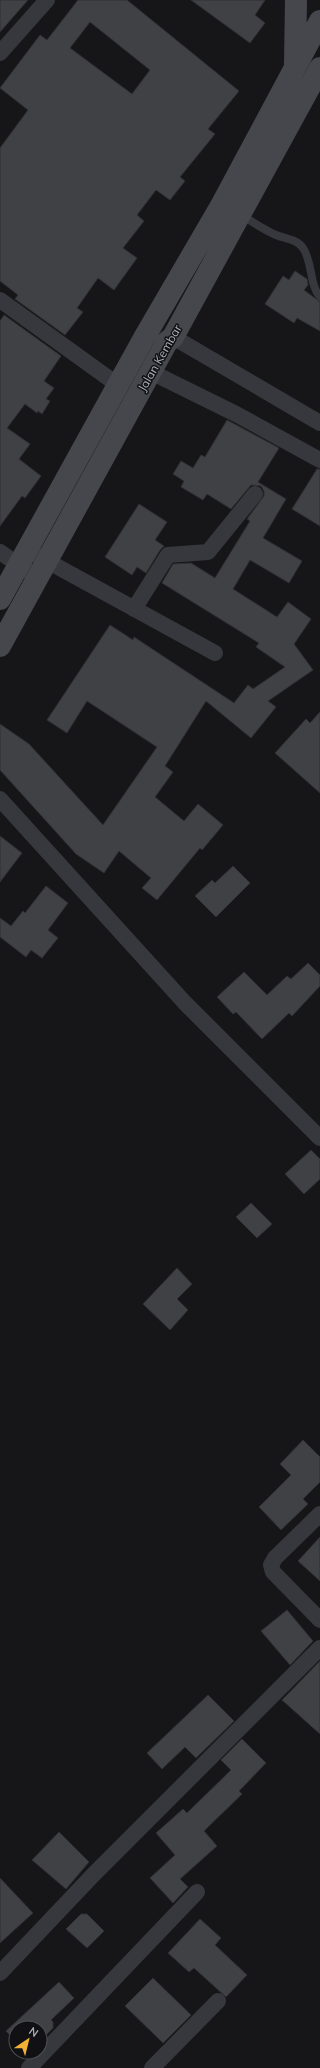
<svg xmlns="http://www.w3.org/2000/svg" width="320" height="2068" viewBox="0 0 320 2068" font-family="Mulish,sans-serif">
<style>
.building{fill:#404145;stroke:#303034;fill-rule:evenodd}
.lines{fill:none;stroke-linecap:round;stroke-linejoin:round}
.lane{stroke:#37383d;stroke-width:8}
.street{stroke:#37383d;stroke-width:16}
.secondary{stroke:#45474d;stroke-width:22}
.labels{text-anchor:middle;stroke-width:3;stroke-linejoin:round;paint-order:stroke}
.street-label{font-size:12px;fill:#a8adb8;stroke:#111113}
</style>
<rect width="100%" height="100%" fill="#161618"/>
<path class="building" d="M0,0H28L0,32Z
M78,0H127L239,91L208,129L215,134L180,177L185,181L170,200L156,190L137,215L144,221L123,248L137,258L114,290L98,278L77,308L83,312L65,335L15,299L18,295L0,281V148L28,110L0,88L40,35L47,40ZM90,22L150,70L132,94L70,48Z
M191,0H265L255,15L265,23L250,43Z
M295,271L307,279L308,285L304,290L320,302V331L297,318L294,323L265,304L283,276L289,280Z
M4,315L61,356L44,381L54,388L46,399L50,401L42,414L38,411L37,413L25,404L7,428L30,444L19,459L41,476L25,498L22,496L0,526V321Z
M227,420L279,448L258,482L286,499L263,538L302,561L289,583L250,560L233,589L277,617L288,602L311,619L294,644L313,670L268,701L276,707L251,738L206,701L165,766L173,772L155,797L184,821L198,804L223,825L202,850L200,848L157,900L142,888L151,878L119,851L104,873L76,854L0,770V724L29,744L103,825L157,747L87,701L67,733L47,720L110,625L133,640L134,637L234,703L248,685L253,689L285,667L256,647L259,643L162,583L173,564L191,563L215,578L250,521L247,519L264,496V491L261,486L251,485L231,509L207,494L203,500L181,487L184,481L173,474L181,461L193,468L201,455L205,457Z
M317,469H320V526L292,509Z
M139,504L167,522L155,540L164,546L160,550L146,573L137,567L132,575L105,557Z
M320,712V793L275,753L306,719L310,723Z
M0,836L22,853L0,882Z
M233,866L250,883L216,917L195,896L212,880L215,883Z
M46,886L68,903L48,930L58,938L42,958L31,950L26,957L0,937V918L11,926L23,911L25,913Z
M308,963L320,975V986L292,1016L289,1013L262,1039L236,1012L233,1014L217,997L244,972L267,995L287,976L291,979Z
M311,1150L320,1159V1179L304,1194L285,1174Z
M251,1203L272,1224L257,1238L236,1217Z
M177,1268L192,1284L177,1299L188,1310L170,1330L143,1304Z
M303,1440L320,1457V1482L303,1499L308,1504L281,1530L259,1507L291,1475L280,1464Z
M320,1537V1581L298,1561Z
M287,1610L313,1641L290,1665L261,1631Z
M320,1661V1734L282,1700Z
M208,1695L234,1721L196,1758L185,1747L162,1769L147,1753Z
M242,1739L266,1763L239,1791L242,1794L204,1831L217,1846L180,1879L188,1887L173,1903L150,1878L175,1855L156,1833L183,1809L187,1813L231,1770L221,1760Z
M59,1832L89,1862L66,1889L32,1860Z
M0,1878L33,1913L0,1943Z
M81,1914H87L104,1931L87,1948L66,1929Z
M200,1919L221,1938L215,1945L247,1975L226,1997L194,1968L189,1972L168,1953Z
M153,1978L191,2015L163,2043L125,2006Z
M59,1982L74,1998L51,2020L53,2022V2028L40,2041V2028H16V2041L6,2031Z"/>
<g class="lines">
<path class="lane" d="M241,215C253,222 264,230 276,235C285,239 297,239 303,248C313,263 309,284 320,297"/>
<path class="street" d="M0,53L47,0
M0,300L118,385
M173,337L320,423
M151,372L236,414L320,460
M0,552L38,578
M38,556L215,653
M134,609L168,555L208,552L255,494
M0,799L185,1003L320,1138
M320,1514L275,1558L271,1565L273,1572L320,1620
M0,1973L94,1874L320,1648
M29,2068L197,1892
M152,2068L218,2001"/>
<path class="secondary" d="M295,64L296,0
M0,599L144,338L222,204L320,21
M0,646L167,342L173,337L320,68"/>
</g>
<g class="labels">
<g class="street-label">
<text transform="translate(160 358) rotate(-60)" y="4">Jalan Kembar</text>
</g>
</g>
<g transform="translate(28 2040) rotate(35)"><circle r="19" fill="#111113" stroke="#4d4f55"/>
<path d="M0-3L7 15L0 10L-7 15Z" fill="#f2b134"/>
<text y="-6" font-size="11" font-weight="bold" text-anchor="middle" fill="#a8adb8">N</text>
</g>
</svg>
